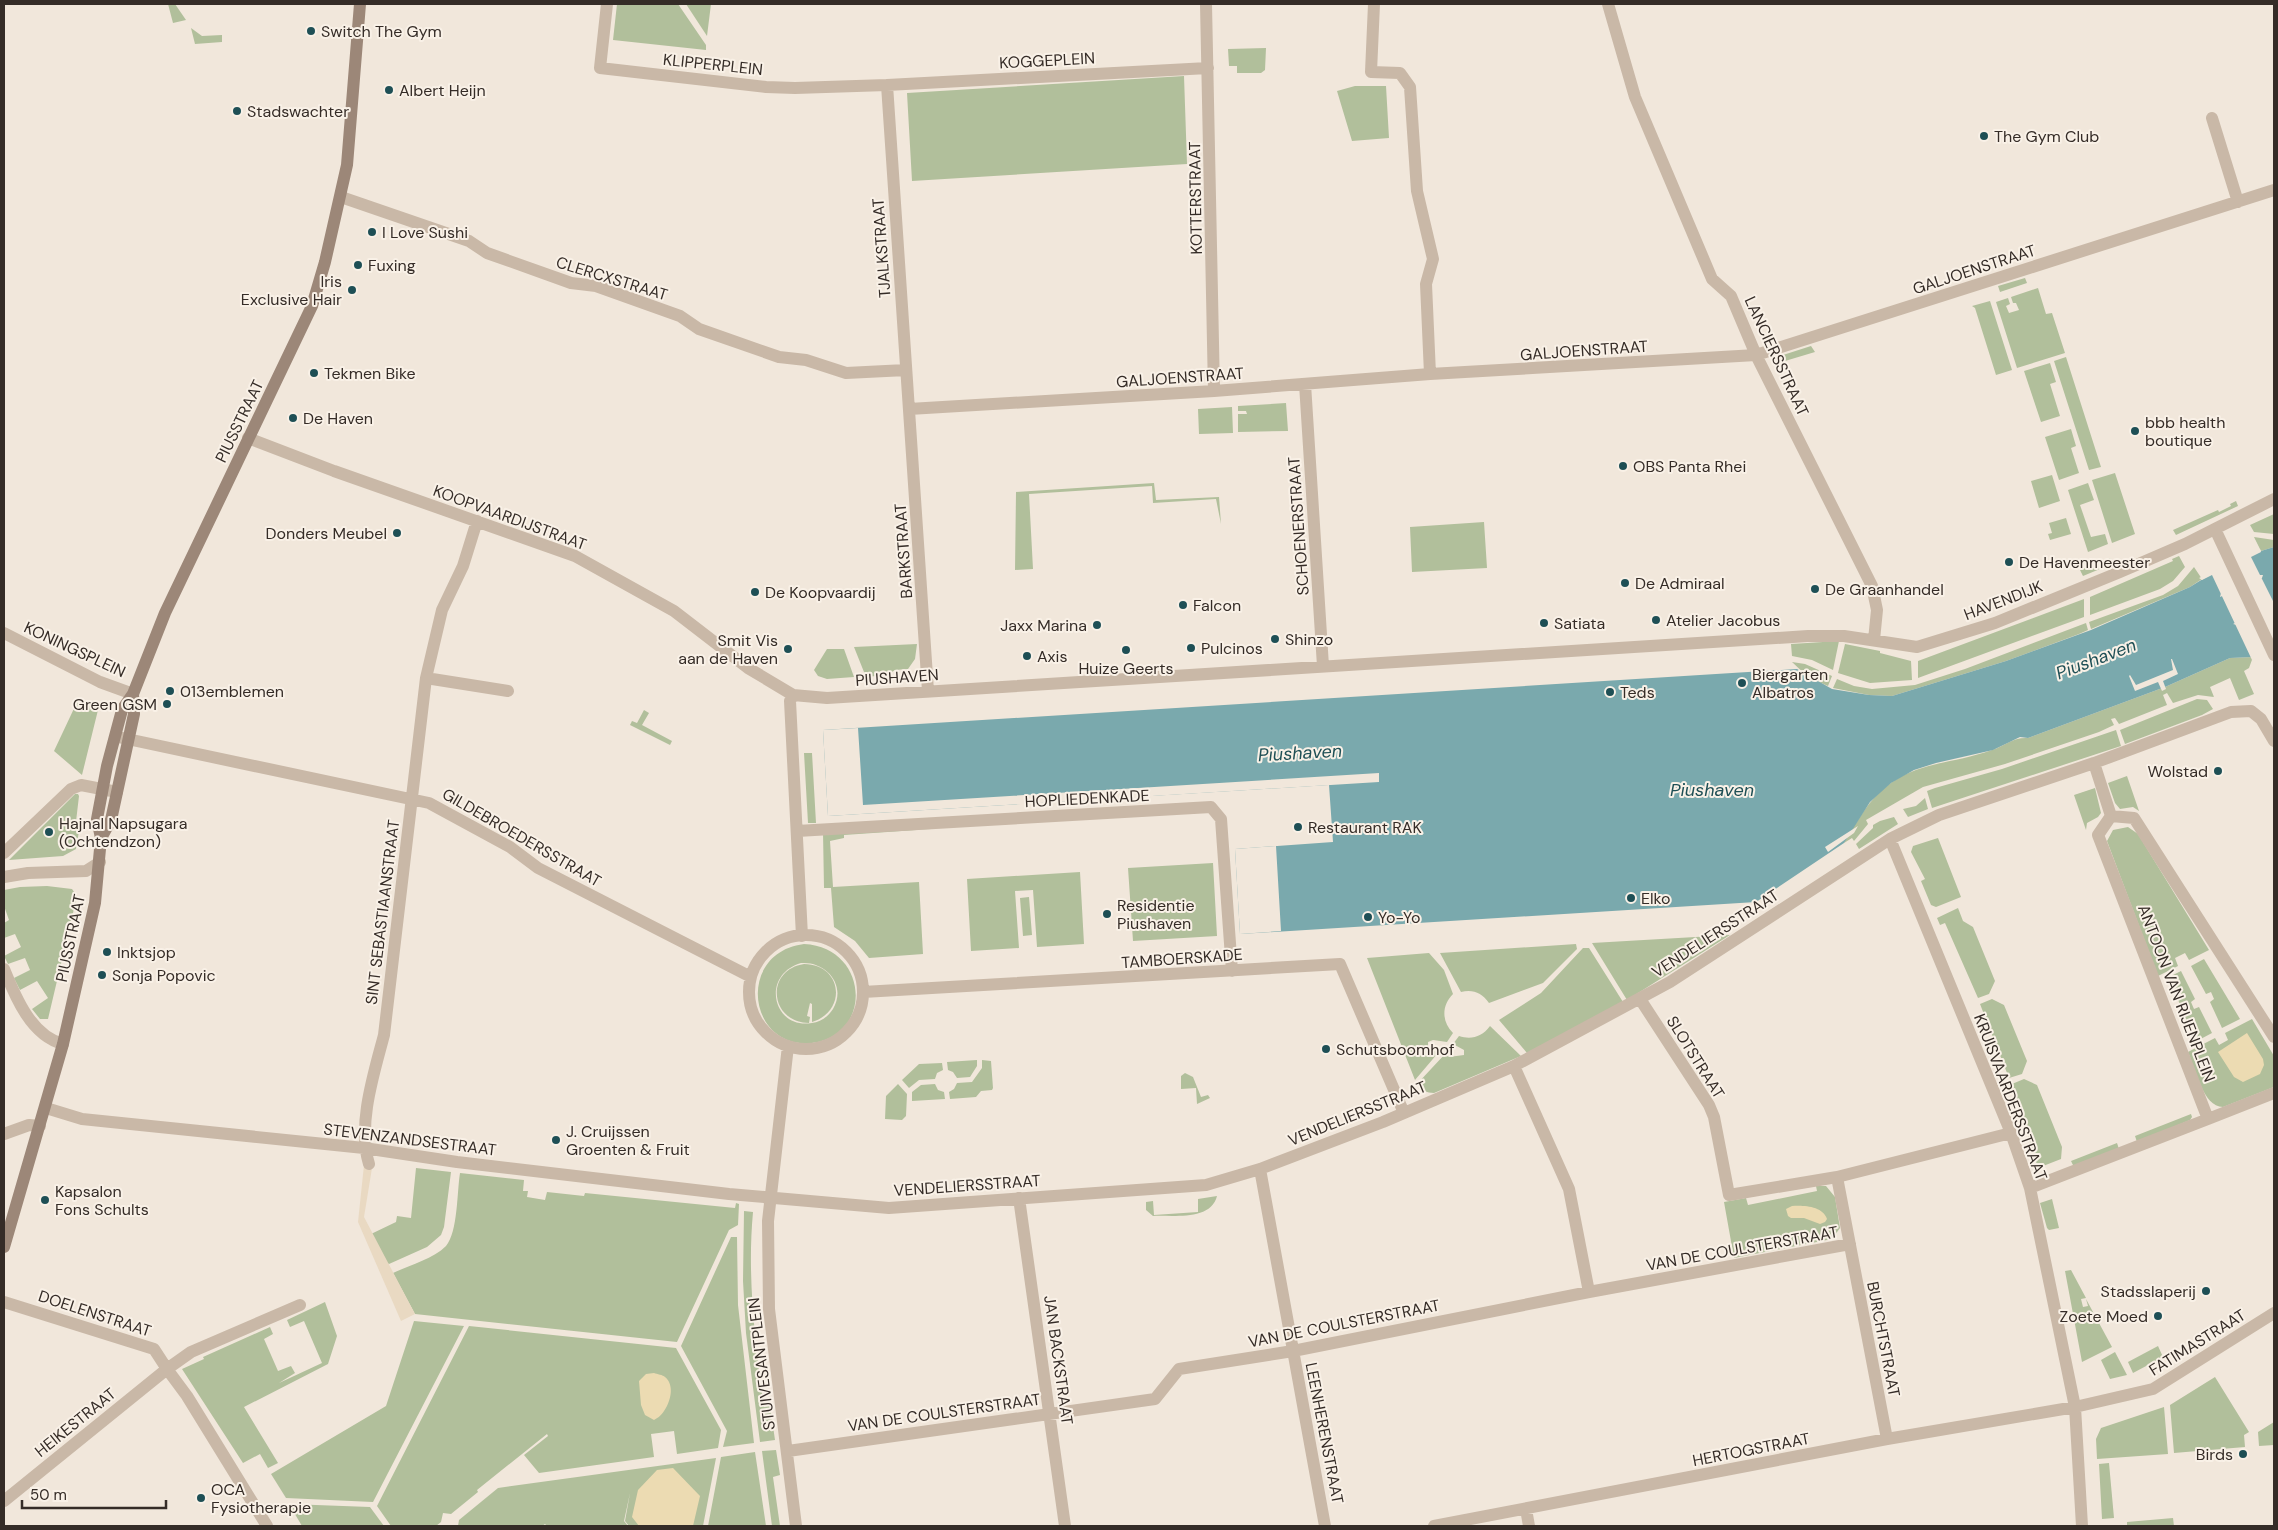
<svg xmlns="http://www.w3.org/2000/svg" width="2278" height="1530" viewBox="0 0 2278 1530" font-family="'DM Sans',sans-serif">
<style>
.green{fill:#b1bf9b;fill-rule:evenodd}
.sand{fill:#ecdbb2}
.plaza{fill:#e9d9c2}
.water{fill:#7aa9ad;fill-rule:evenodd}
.pier{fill:#f1e7db}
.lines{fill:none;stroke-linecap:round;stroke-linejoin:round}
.street{stroke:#c9b8a7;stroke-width:12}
.secondary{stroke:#9c8778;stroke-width:12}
.poi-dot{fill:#1e4f55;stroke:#f9f1e7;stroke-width:2}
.labels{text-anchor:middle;stroke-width:4;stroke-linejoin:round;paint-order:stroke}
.poi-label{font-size:16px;fill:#352c27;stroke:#f9f1e7;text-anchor:start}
.street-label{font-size:16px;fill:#352c27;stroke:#f9f1e7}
.water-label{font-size:18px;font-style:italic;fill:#1e4f55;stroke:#f9f1e7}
</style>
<rect width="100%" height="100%" fill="#f1e7db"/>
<path class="green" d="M168,4H175L186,20L173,23Z
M617,4H678L706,45V50L613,40Z
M686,4H711L707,36Z
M191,28L202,36L222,35V42L195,44Z
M1266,48L1265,70L1261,73H1237V66H1229L1228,49Z
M1184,76L1187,164L912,181L907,93Z
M1355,86H1386L1389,138L1352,141L1337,91Z
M2025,278L2027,283L2000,292L1998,286Z
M2038,288L2046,314L2052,313L2065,353L2017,368L1996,302L2008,298L2010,304L2006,306L2009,313L2019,310L2016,303H2013L2011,297Z
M1990,301L2012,370L1996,375L1975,308L1972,306Z
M1811,346L1815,352L1785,361L1783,355Z
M2066,357L2101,467L2089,470L2054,361Z
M2050,363L2056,382L2050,384L2060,416L2041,422L2024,371Z
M1286,403L1288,431L1238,432V414H1247L1246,411H1238V406Z
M1232,407L1233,433L1199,434L1198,409Z
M2071,429L2076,446L2071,448L2079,473L2059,480L2045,437Z
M2115,473L2135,534L2112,543L2092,480Z
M2052,475L2060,501L2039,508L2031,481Z
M1154,483L1156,500L1219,497L1221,524L1216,499L1153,503L1152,486L1029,494L1033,569L1015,570L1016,492Z
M2088,483L2094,500L2080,505L2091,537L2105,534L2108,544L2088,552L2068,490Z
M2236,501L2238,506L2176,535L2173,530L2218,510L2219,512L2231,506L2230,504Z
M2274,514V534L2254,532L2250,525Z
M2066,518L2071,534L2050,540L2048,534L2052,533L2049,523Z
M1484,522L1487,568L1412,572L1410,527Z
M2254,537L2274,540V547L2261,551Z
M2179,556L2185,567L2173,581L2160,589L2090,615V597L2173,561L2172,559Z
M2110,558L2112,564L2083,576L2080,570Z
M2194,567L2202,579L2190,587L2091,629L2089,622L2163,595L2178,586Z
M2084,599V617L1918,678V661Z
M2086,623L2088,630L2079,634L2006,661L1892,696L1869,695L1833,688L1837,679L1854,686L1872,689L1915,685L1965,669Z
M1839,641L1833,670L1812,660L1792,656L1791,644Z
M917,644L915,659L908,669L895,670L887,675L866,677L854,647Z
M1845,644L1880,651V653L1911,661L1912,680L1870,683L1838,673Z
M827,649H844L854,677L827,679L818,676L814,670Z
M2253,657L2249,668L2244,671L2254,694L2239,700L2230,678L2210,687L2214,697L2198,695L2173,703L2167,693L2163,695L2167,705L2119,724L2115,718L2111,719L2114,725L2099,732L2005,764L1923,787L1866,820L1868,824L1854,841L1852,838L1844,843C1847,834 1855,825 1860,817C1897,759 1937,769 1992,750C2005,746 2013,737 2028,738L2165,687L2230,658Z
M1792,662L1805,664L1832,676L1828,686L1808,677Z
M2197,699L2207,700L2213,709L2202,715L2125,744L2120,730Z
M78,700L98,710L82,775L54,751Z
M644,710L649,713L642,725L672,741L670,745L630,725L632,721L637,723Z
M2116,730L2121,746L1932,808L1927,791L1935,788L2002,769Z
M804,753H812L816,823H808Z
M2127,776L2139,811L2133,807L2120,809L2115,803L2108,783Z
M2095,788L2101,813L2098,817L2087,823L2086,830L2074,795Z
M75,794H78L79,796L75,830L79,831L76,849L63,856L9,860Z
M1925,798L1928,809L1908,817L1903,809L1916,806Z
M1894,817L1898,824L1859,849L1856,844L1873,828V825L1880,821Z
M2128,827L2138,834L2209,950L2189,960L2185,953L2175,958L2178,966L2158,976L2107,841L2113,830Z
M931,829L844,835V838L830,841L833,887L919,882L923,954L869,958L855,941L834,927L831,888H824L823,832Z
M1938,838L1961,897L1936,907L1931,905L1921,881L1925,879L1911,852L1913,846Z
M1213,863L1217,936L1133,941L1128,868Z
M1080,872L1084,944L1037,947L1033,890L1015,891L1019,948L971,951L967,879Z
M47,886L72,889L77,896L48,1019H40L32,1009L48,998L37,981L20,990L14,978L30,970L25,958L8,964L4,956L21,947L15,934L4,938V923L9,920L4,906V890L20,887Z
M1029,897L1032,935L1023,936L1020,898Z
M1958,908L1963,921L1973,927L1995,981L1989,994L1978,998L1945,923L1940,925L1937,918Z
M1730,935L1627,1000L1592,943Z
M804,944C869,947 874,1036 812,1043C748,1050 735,953 804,944ZM801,963C826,961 847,985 833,1009C828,1017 820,1022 812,1023C773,1030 760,975 801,963Z
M1576,944L1577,949L1543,983L1489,1003C1482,993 1473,989 1461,992L1440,953Z
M1583,948H1589L1623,1002L1527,1053L1499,1020L1541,993Z
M1429,953L1444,970L1453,994C1442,1005 1441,1021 1453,1033L1447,1042L1433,1040L1428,1042V1047L1438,1053L1415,1080L1367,958Z
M2204,959L2240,1019L2222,1028L2210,1002L2214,999L2211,992L2206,994L2191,966Z
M804,964C842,964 848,1011 812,1022V1004L810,1003L807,1016L810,1017L809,1023C769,1022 765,970 804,964Z
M2181,971L2195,999L2191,1002L2194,1009L2199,1007L2212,1033L2195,1042L2169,977Z
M1992,999L2004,1005L2027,1061L2022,1074L2009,1078L1980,1004Z
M2252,1019L2274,1056V1087L2223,1107C2203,1107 2195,1068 2188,1052L2215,1038L2219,1045L2228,1040L2225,1033Z
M1490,1026L1521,1056L1434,1093C1427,1093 1421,1090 1417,1084L1445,1054L1449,1057L1464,1055V1050L1453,1044L1459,1036C1471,1040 1482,1037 1490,1026Z
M977,1060V1066L970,1077L957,1078L953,1072L948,1070L947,1062Z
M982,1060L991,1061L993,1088L992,1090L981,1091L976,1097L950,1099L949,1092L954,1089L957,1083L972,1082L982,1068Z
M942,1063L943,1070L937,1073L935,1079L919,1080L909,1088L902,1080L919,1064Z
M1185,1073L1193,1077L1201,1097L1208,1095L1210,1098L1197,1104L1196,1088L1181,1089V1076Z
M2024,1079L2037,1085L2062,1147L2061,1159L2038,1168L2012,1084Z
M898,1084L907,1094L906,1116L902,1120L885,1119L886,1096Z
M935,1084L938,1090L944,1092L945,1099L912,1101V1092L921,1085Z
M2191,1114L2192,1117L2190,1120L2137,1142L2135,1136Z
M2117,1143L2119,1149L2074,1167L2071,1161Z
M416,1168L451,1172L444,1227L441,1235L427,1247L389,1264L382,1260L371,1234L396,1222L397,1216L411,1218Z
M460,1173L524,1180L523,1191H528L527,1197L545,1200L547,1192L584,1196L585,1193L735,1208L736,1203L739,1204L738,1225L729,1230L677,1342L415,1314L393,1273C410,1265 433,1259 446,1246C458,1232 457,1191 460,1173Z
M1816,1186H1826L1835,1197L1840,1228L1832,1239L1734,1258L1724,1202L1746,1198L1748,1205L1817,1191Z
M1217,1196C1211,1221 1173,1215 1153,1216L1146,1210V1202L1153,1201L1154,1215L1198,1212V1199Z
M2052,1199L2059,1228L2049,1230L2047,1228L2040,1203Z
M744,1211L753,1212C747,1277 755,1342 764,1407L770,1406L775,1440L760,1442L746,1333L743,1281Z
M731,1237H737L738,1305L754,1443L723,1447L727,1431L681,1346Z
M2071,1270L2086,1298L2081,1299L2083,1307L2088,1306L2086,1299L2112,1347L2082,1362L2065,1271Z
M325,1302L337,1336L328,1364L244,1407L278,1463L268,1468L260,1454L243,1463L182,1369L204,1359L203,1357L270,1327L273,1334L264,1339L278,1371L291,1366L295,1373L279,1383L322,1363L304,1321L290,1327L287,1320Z
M414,1321L464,1326L373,1502L286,1498L271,1474L386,1406Z
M469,1326L676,1348L721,1430L718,1448L677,1454L674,1431L651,1434L654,1457L539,1473L524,1455L548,1436L547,1434L477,1490L478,1492L451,1514L443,1513L441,1522L436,1526H391L377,1506Z
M2158,1346L2163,1357L2133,1373L2128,1362Z
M2115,1352L2127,1375L2110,1379L2101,1360Z
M2215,1377L2249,1432L2244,1435L2245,1447L2174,1453L2170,1405Z
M2164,1407L2168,1454L2097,1459L2096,1439L2101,1428Z
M2274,1422V1445L2259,1446L2258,1432Z
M776,1450L780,1475L773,1477L780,1526H772L762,1451Z
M755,1452L766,1526H708L721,1457Z
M716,1458L703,1526H629L625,1521L630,1493L624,1521L628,1526H547L545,1524L542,1526H458L459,1520L498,1488Z
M2109,1463L2114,1518L2102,1519L2099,1464Z
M289,1504L370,1507L384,1526H302Z
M2173,1518L2174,1526H2127V1522Z"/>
<path class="sand" d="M2247,1033L2263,1059L2264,1065L2260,1074L2243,1082L2234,1077L2218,1052Z
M1792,1206C1803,1205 1823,1206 1827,1219L1825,1222L1820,1224L1804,1218H1791L1788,1216L1786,1209Z
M654,1373C657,1374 663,1375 665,1377C678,1387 667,1415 654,1420L645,1415L641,1405L639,1381L646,1374Z
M673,1468L700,1496L693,1526H639L632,1517L638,1490L657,1470Z"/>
<path class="plaza" d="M373,1162L364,1217L415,1314L401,1321L358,1222L364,1165Z"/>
<path class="water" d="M2274,547V602L2233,624L2237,625L2274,607V647L2253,657L2230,658L2165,687L2028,738L2020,737L1993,750L1936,763L1914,770L1891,783L1870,802L1844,843L1756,902L1240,934L1235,849L1333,842L1329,785L828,816L823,730L1797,669L1832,689L1869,695L1892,696L2006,661L2091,630L2190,587C2215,571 2246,555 2274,547ZM2260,575H2263L2262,578L2220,597L2221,593Z"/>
<path class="pier" d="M2260,549L2261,552L2251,557L2274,603V649L2252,660L2212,575L2202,580L2199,578Z
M2171,659H2172L2178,674L2163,681L2166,689L2162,691L2158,682L2135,691L2129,676L2130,675L2136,685L2173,670Z
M858,728L863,805L1379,773V782L828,816L823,730Z
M1858,826L1854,833L1828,852L1825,847Z
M1276,846L1281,931L1240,934L1235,849Z"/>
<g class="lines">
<path class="street" d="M607,4L600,68L766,87L795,88L887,85L1208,68
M1206,4L1214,391
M1374,4L1371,72L1400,73L1410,87L1417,191L1433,259L1426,284L1430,374
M1608,4L1635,97L1712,279L1731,296L1756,355L1872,586L1877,610L1874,640
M887,85L928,691
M2212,118L2238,202
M341,197L469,241L487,253L571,283L596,286L680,316L699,329L779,357L806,360L846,373L906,370
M1305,384L1323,666
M909,409L1214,391L1430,374L1756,355L2274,190
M248,438L334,471L575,556L674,611L748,668L793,695L827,698L1808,636H1844L1917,647L1995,623L2120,572L2185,544L2274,499
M2215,529L2274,655
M4,633L100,682L133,694
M426,678L508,691
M793,695L790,701L802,936
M118,737L429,803L510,847L538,868L751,977
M2094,763L2111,816
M797,831L1211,807L1221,819L1232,971
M1890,839L2011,1133L2030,1188L2075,1407L2082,1526
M4,853L71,789L81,785L117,792
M4,877L28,873L86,871L100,862
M749 992a57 57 0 1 1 114 0a57 57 0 1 1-114 0Z
M4,969C15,996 31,1036 63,1044
M863,992L1340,964L1404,1113
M1640,999L1709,1105L1714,1117L1729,1195L1837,1177L2011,1133
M2274,1037L2134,818L2111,816L2098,835L2208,1119L2274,1093
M788,1046L768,1221L769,1309L796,1526
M1514,1066L1569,1189L1589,1292
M46,1108L82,1119L364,1148L457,1162L729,1194L889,1208L1206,1185L1260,1169L1383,1122L1514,1066L1670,982L1890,839L1939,815L2094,763L2231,712L2251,711L2261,719L2274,741
M4,1134L29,1125L40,1126
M369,1164C357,1125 374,1073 384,1035L426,678L442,610L463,566L477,521
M1260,1169L1325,1526
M1837,1177L1887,1439
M2030,1188L2208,1119
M1019,1198L1065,1526
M4,1302L154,1349L167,1369L4,1501
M788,1451L1155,1399L1179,1369L1293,1351L1589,1292L1850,1244
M1526,1509L1529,1526
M267,1526L187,1396L167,1369L191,1352L300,1305
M1434,1526L1887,1439L2075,1407L2153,1389L2274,1313"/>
<path class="secondary" d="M101,838L111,820L134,714L133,694
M4,1247L63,1044L95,903L101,838L97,819L107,766L122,710L133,694L165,613L312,306L325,262L347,165L360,4"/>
</g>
<g class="poi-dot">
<circle cx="311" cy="31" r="5"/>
<circle cx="389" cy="90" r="5"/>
<circle cx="237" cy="111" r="5"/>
<circle cx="1984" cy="136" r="5"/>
<circle cx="372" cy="232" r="5"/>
<circle cx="358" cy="265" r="5"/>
<circle cx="352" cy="290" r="5"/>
<circle cx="314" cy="373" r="5"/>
<circle cx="293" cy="418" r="5"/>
<circle cx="2135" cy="431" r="5"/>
<circle cx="1623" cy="466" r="5"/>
<circle cx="397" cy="533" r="5"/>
<circle cx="2009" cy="562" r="5"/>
<circle cx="1625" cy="583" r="5"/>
<circle cx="1815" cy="589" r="5"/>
<circle cx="755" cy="592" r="5"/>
<circle cx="1183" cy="605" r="5"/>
<circle cx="1656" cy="620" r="5"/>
<circle cx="1544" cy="623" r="5"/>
<circle cx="1097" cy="625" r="5"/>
<circle cx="1275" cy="639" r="5"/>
<circle cx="1191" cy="648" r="5"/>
<circle cx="788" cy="649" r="5"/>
<circle cx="1126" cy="650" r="5"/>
<circle cx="1027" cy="656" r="5"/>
<circle cx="1742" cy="683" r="5"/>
<circle cx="170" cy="691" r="5"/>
<circle cx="1610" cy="692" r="5"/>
<circle cx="167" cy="704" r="5"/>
<circle cx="2218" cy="771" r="5"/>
<circle cx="1298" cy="827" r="5"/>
<circle cx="49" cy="832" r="5"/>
<circle cx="1631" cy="898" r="5"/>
<circle cx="1107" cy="914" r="5"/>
<circle cx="1368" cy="917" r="5"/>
<circle cx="107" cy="952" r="5"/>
<circle cx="102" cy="975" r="5"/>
<circle cx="1326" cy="1049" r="5"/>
<circle cx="556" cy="1140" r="5"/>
<circle cx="45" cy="1200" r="5"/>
<circle cx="2206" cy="1291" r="5"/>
<circle cx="2158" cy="1316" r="5"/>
<circle cx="2243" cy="1454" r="5"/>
<circle cx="201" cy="1498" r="5"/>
</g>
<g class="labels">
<g class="poi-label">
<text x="321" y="37">Switch The Gym</text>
<text x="399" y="96">Albert Heijn</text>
<text x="247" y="117">Stadswachter</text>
<text x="1994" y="142">The Gym Club</text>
<text x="382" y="238">I Love Sushi</text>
<text x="368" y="271">Fuxing</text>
<text x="342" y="287" text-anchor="end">Iris<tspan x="342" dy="18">Exclusive Hair</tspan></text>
<text x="324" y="379">Tekmen Bike</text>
<text x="303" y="424">De Haven</text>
<text x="2145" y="428">bbb health<tspan x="2145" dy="18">boutique</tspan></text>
<text x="1633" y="472">OBS Panta Rhei</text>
<text x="387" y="539" text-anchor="end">Donders Meubel</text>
<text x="2019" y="568">De Havenmeester</text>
<text x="1635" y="589">De Admiraal</text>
<text x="1825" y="595">De Graanhandel</text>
<text x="765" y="598">De Koopvaardij</text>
<text x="1193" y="611">Falcon</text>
<text x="1666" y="626">Atelier Jacobus</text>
<text x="1554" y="629">Satiata</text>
<text x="1087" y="631" text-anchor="end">Jaxx Marina</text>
<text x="1285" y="645">Shinzo</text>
<text x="778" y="646" text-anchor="end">Smit Vis<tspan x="778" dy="18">aan de Haven</tspan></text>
<text x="1201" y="654">Pulcinos</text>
<text x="1037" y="662">Axis</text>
<text x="1126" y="674" text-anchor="middle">Huize Geerts</text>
<text x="1752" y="680">Biergarten<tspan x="1752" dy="18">Albatros</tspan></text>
<text x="180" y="697">013emblemen</text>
<text x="1620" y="698">Teds</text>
<text x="157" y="710" text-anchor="end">Green GSM</text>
<text x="2208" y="777" text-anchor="end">Wolstad</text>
<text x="59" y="829">Hajnal Napsugara<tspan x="59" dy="18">(Ochtendzon)</tspan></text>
<text x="1308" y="833">Restaurant RAK</text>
<text x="1641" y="904">Elko</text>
<text x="1117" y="911">Residentie<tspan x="1117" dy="18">Piushaven</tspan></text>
<text x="1378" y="923">Yo-Yo</text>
<text x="117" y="958">Inktsjop</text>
<text x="112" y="981">Sonja Popovic</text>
<text x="1336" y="1055">Schutsboomhof</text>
<text x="566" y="1137">J. Cruijssen<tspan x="566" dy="18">Groenten &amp; Fruit</tspan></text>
<text x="55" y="1197">Kapsalon<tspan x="55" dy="18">Fons Schults</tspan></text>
<text x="2196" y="1297" text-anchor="end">Stadsslaperij</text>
<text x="2148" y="1322" text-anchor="end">Zoete Moed</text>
<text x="2233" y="1460" text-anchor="end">Birds</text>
<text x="211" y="1495">OCA<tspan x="211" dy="18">Fysiotherapie</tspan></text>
</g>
<g class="street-label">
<text transform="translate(1047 60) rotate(-3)" y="6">KOGGEPLEIN</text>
<text transform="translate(713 64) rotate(6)" y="6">KLIPPERPLEIN</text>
<text transform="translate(1195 198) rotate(-91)" y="6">KOTTERSTRAAT</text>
<text transform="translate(881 248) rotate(-94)" y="6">TJALKSTRAAT</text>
<text transform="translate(1974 269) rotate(-18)" y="6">GALJOENSTRAAT</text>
<text transform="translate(612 278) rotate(17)" y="6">CLERCXSTRAAT</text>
<text transform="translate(1584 350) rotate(-4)" y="6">GALJOENSTRAAT</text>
<text transform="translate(1777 356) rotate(65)" y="6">LANCIERSSTRAAT</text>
<text transform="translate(1180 377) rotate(-4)" y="6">GALJOENSTRAAT</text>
<text transform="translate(239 421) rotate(-64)" y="6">PIUSSTRAAT</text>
<text transform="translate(510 517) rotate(20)" y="6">KOOPVAARDIJSTRAAT</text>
<text transform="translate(1298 526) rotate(-94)" y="6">SCHOENERSTRAAT</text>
<text transform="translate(903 551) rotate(-94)" y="6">BARKSTRAAT</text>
<text transform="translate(2003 600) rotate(-21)" y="6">HAVENDIJK</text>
<text transform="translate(75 649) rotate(25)" y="6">KONINGSPLEIN</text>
<text transform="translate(897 677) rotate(-4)" y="6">PIUSHAVEN</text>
<text transform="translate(1087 798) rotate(-3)" y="6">HOPLIEDENKADE</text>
<text transform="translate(522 837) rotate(30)" y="6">GILDEBROEDERSSTRAAT</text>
<text transform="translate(382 912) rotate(-83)" y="6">SINT SEBASTIAANSTRAAT</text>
<text transform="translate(1715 933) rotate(-33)" y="6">VENDELIERSSTRAAT</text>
<text transform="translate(70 938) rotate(-78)" y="6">PIUSSTRAAT</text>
<text transform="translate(1182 958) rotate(-4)" y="6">TAMBOERSKADE</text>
<text transform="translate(2177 993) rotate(69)" y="6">ANTOON VAN RIJENPLEIN</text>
<text transform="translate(1696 1057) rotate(58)" y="6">SLOTSTRAAT</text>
<text transform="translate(2011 1097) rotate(69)" y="6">KRUISVAARDERSSTRAAT</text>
<text transform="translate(1357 1113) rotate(-22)" y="6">VENDELIERSSTRAAT</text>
<text transform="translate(410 1139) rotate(7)" y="6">STEVENZANDSESTRAAT</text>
<text transform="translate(967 1185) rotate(-4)" y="6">VENDELIERSSTRAAT</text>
<text transform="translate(1742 1248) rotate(-10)" y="6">VAN DE COULSTERSTRAAT</text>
<text transform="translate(95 1313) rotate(18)" y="6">DOELENSTRAAT</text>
<text transform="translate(1344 1323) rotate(-11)" y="6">VAN DE COULSTERSTRAAT</text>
<text transform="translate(1884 1339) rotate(79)" y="6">BURCHTSTRAAT</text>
<text transform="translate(2197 1342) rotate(-32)" y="6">FATIMASTRAAT</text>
<text transform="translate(1059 1360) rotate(82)" y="6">JAN BACKSTRAAT</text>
<text transform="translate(761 1364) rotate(-97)" y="6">STUIVESANTPLEIN</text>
<text transform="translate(944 1412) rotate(-8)" y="6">VAN DE COULSTERSTRAAT</text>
<text transform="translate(75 1422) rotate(-39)" y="6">HEIKESTRAAT</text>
<text transform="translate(1325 1433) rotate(79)" y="6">LEENHERENSTRAAT</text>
<text transform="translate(1751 1449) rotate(-11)" y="6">HERTOGSTRAAT</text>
</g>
<g class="water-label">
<text transform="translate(2096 659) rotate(-21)" y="6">Piushaven</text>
<text transform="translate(1300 753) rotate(-3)" y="6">Piushaven</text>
<text x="1712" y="796">Piushaven</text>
</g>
</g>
<rect width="2278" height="1530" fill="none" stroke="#352c27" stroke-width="10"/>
<path d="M22 1500v8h144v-8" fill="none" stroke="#352c27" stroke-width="2.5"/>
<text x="30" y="1500" font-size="15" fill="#352c27" stroke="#f9f1e7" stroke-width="4" paint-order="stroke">50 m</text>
</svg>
